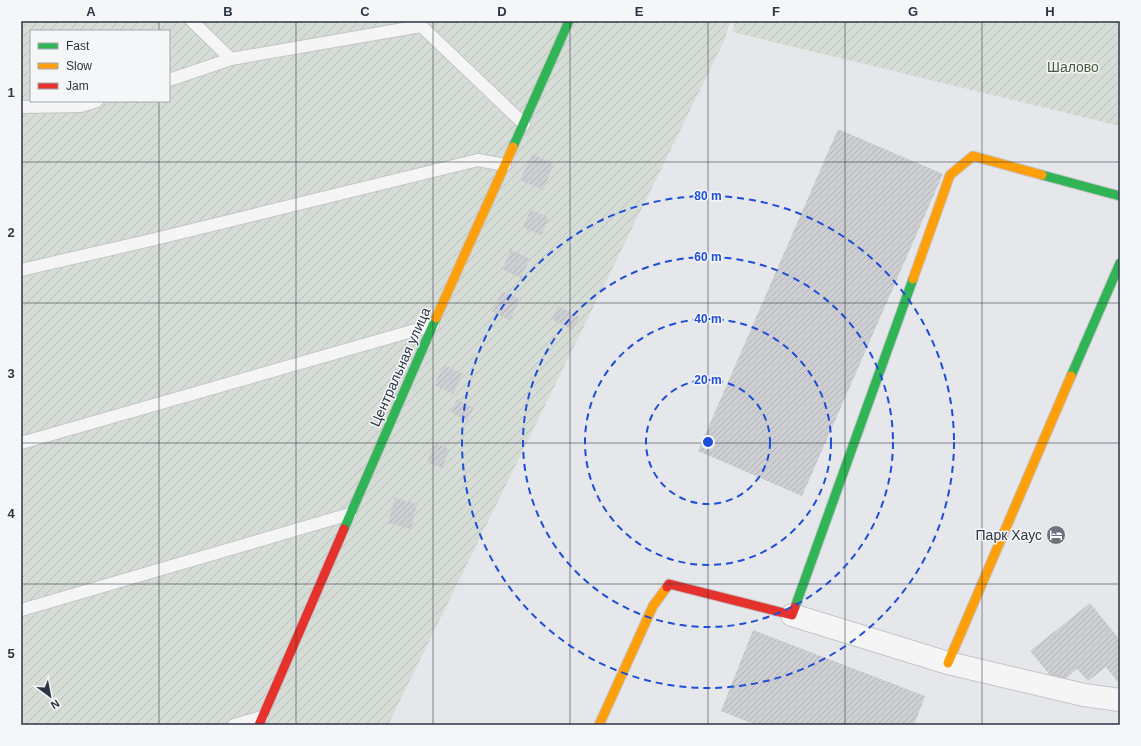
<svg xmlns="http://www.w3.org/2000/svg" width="1141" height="746" viewBox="0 0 1141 746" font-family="Arial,sans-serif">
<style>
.garden{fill:url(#garden-furrows);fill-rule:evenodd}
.building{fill:url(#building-hatch)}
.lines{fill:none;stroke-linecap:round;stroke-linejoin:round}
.lane-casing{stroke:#c3c5c8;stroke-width:14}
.street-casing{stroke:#c3c5c8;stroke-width:24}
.fast-casing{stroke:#c3c5c8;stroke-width:11}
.slow-casing{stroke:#c3c5c8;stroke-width:11}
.jam-casing{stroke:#c3c5c8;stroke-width:11}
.lane{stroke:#f5f5f6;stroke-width:12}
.street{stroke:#f5f5f6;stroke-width:22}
.fast{stroke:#30b455;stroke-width:9}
.slow{stroke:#ff9f0a;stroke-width:9}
.jam{stroke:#e5322d;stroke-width:9}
.grid{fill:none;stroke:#2d3542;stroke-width:1;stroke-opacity:0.55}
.ring{fill:none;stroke:#1d4ed8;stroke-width:2;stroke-dasharray:7 5}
.labels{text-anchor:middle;stroke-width:3;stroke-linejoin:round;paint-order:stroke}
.park-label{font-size:14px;fill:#425c3c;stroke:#f4f6f8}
.street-label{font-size:14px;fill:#2d3542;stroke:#f4f6f8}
.poi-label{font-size:14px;fill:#2d3542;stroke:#f4f6f8;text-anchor:end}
.centre{fill:#1d4ed8;stroke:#f4f6f8;stroke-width:2}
.ring-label{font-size:12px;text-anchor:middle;font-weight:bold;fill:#1d4ed8;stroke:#f4f6f8;stroke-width:3;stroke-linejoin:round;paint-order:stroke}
.neatline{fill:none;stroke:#2d3542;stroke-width:1.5}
.grid-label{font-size:13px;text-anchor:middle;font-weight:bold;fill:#2d3542}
</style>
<defs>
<pattern id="garden-furrows" width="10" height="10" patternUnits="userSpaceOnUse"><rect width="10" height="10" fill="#d6ddd6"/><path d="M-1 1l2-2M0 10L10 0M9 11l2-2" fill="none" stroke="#b8beb9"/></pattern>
<pattern id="building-hatch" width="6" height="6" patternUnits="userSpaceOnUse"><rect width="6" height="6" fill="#cecfd2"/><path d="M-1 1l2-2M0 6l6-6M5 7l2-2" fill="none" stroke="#b1b2b6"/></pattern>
</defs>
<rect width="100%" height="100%" fill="#e5e7ea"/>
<path class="garden" d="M21,21H730L725,39L388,725H21ZM31,31H169V101H31Z
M735,21H1120V126L732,32Z"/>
<path class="building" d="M838,129L943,174L802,496L698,451Z
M532,154L554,164L543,190L520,180Z
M531,210L549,218L541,235L523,227Z
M511,250L530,259L521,278L502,269Z
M502,291L520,299L510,320L492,312Z
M558,306L580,317L573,330L551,319Z
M444,365L463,374L453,394L434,385Z
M457,399L474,408L467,421L451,412Z
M435,443L450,449L442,468L427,462Z
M395,498L417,504L411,529L388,523Z
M1090,603L1120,640V680L1118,682L1106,667L1088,681L1077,669L1058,685L1030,651Z
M753,630L925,696L914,725H756L721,711Z"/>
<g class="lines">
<g class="lane-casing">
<path id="lane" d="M192,21L231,59
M416,21L524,124
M169,80L231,59L421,26
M21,107L81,106L97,101
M21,270L151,240L478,160L505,165
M21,443L433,325
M21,610L350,514
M234,725L262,717"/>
</g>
<g class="street-casing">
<path id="street" d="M792,615L948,663L1084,695L1120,700"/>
</g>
<g class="fast-casing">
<path id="fast" d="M513,147L569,21
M1042,175L1120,196
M1071,376L1120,263
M344,529L436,318
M795,607L913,279"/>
</g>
<g class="slow-casing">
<path id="slow" d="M913,279L950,175L973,156L1042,175
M436,318L513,147
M948,663L1071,376
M599,725L653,606L667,587"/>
</g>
<g class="jam-casing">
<path id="jam" d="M667,587L669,584L792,615L795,607
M259,725L344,529"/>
</g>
<use href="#lane" class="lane"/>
<use href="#street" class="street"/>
<use href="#fast" class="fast"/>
<use href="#slow" class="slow"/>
<use href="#jam" class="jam"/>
</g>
<path class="grid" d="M159,21V31M296,21V725M433,21V725M570,21V725M708,21V725M845,21V725M982,21V725M159,101V725M21,162H1120M21,303H1120M21,443H1120M21,584H1120"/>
<g class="ring">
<circle cx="708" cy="442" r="62"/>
<circle cx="708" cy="442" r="123"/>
<circle cx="708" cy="442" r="185"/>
<circle cx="708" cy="442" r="246"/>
</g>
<defs>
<g id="hotel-disc" transform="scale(1)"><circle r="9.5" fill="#6d737d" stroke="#f4f6f8"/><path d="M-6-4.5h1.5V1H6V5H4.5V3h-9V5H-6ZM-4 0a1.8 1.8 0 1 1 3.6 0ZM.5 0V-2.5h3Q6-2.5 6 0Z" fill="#fff"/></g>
</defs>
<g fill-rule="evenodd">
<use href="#hotel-disc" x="1056" y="535"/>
</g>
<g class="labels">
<g class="park-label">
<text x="1073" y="72">Шалово</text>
</g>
<g class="street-label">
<text transform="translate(400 367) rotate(-66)" y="5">Центральная улица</text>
</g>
<g class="poi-label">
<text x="1042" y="540">Парк Хаус</text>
</g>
</g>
<circle cx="708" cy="442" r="6" class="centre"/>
<g class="ring-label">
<text x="708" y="200">80 m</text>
<text x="708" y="261">60 m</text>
<text x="708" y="323">40 m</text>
<text x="708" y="384">20 m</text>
</g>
<rect width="1141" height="746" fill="none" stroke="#f4f6f8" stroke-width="44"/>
<rect x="30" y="30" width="140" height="72" fill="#f4f6f8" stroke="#a4a9af"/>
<rect x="38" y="43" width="20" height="6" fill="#30b455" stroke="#a4a9af"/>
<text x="66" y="50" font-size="12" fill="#2d3542">Fast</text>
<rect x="38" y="63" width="20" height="6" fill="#ff9f0a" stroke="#a4a9af"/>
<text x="66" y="70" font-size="12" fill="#2d3542">Slow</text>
<rect x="38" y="83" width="20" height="6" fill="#e5322d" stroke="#a4a9af"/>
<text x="66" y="90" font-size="12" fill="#2d3542">Jam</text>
<g transform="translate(50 696) rotate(148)" stroke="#f4f6f8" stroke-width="3" paint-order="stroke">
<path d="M0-3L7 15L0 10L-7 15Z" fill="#2d3542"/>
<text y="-6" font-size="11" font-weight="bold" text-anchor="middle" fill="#2d3542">N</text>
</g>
<rect x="22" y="22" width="1097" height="702" class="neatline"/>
<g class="grid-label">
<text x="91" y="16">A</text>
<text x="228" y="16">B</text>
<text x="365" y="16">C</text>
<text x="502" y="16">D</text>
<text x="639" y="16">E</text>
<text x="776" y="16">F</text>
<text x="913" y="16">G</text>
<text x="1050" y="16">H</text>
<text x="11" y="97">1</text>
<text x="11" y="237">2</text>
<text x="11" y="378">3</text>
<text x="11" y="518">4</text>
<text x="11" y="658">5</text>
</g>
</svg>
